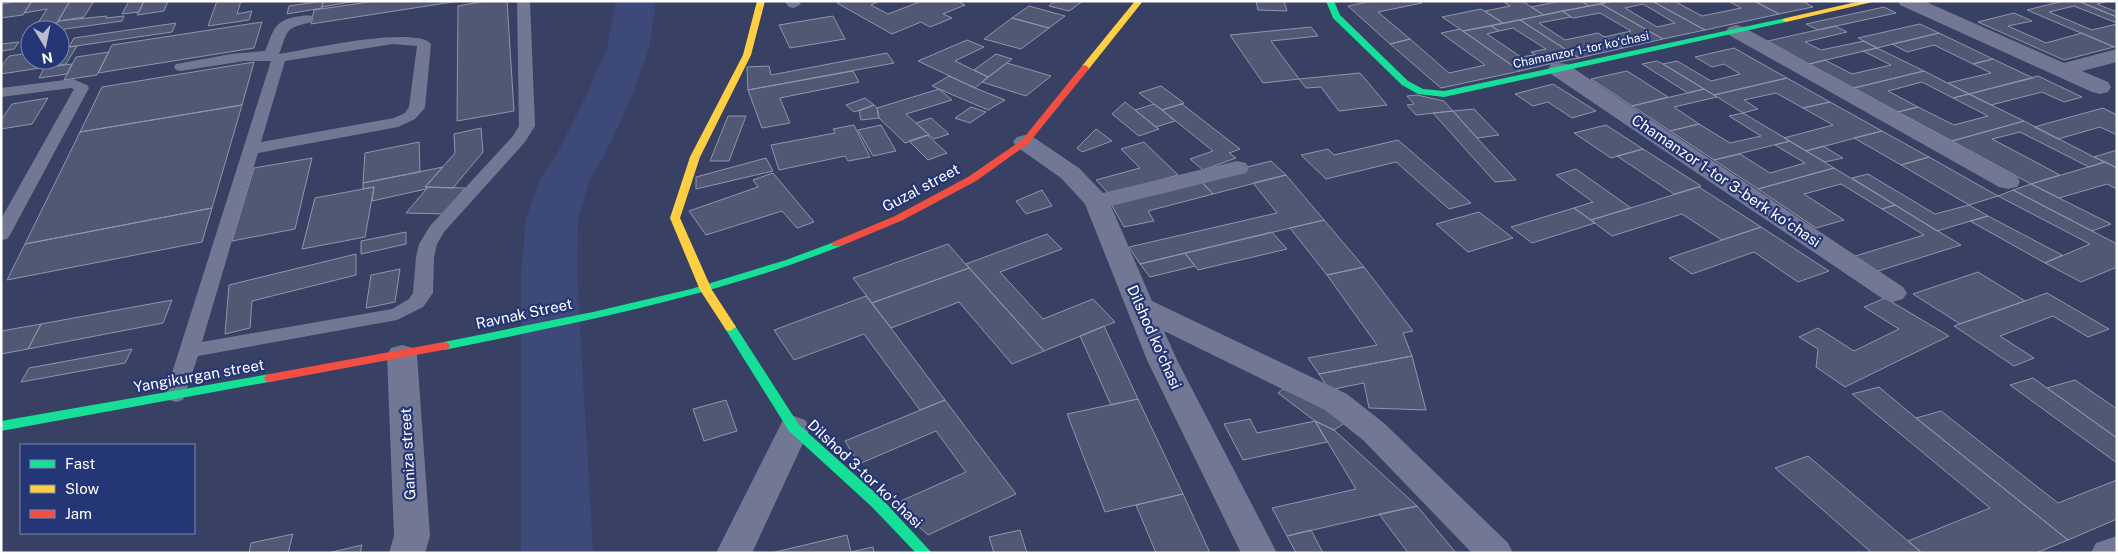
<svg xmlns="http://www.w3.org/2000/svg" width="2118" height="554" viewBox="0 0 2118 554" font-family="'Public Sans',sans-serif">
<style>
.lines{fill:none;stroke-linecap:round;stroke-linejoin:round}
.river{fill:#3d4979;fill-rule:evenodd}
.building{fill:#515874;stroke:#8f95aa;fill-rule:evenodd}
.lane{fill:#727893;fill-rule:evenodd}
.street{fill:#727893;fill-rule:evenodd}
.fast{fill:#16e098;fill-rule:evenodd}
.slow{fill:#ffcf43;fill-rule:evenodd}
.jam{fill:#f24e42;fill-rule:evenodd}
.labels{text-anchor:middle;stroke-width:4.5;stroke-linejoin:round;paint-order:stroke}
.far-street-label{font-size:12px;fill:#fff;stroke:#253677}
.street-label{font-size:15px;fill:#fff;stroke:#253677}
</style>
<rect width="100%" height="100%" fill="#384164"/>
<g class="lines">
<path class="river" d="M616,1H656L649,48L633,94L608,148L589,182L578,219L577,274L593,553H521V274L526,219L539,182L560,148L587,94L607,48Z"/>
</g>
<path class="building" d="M18,1H32L23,15L1,18V4Z
M32,1H70L57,23L36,26L47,9L24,13Z
M70,1H94L84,17L58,21Z
M129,1H144L139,12L122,14Z
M144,1H168L164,11L137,15Z
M217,1H241L237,14L252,11L249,20L208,26Z
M323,1L322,8L287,14L289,6Z
M323,1H357L322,7Z
M375,1H459L311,24L314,10Z
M486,1H507L514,111L457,121L458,6Z
M842,1H880L871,5L888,14L922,1H957L965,5L943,14L952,18L930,27L921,22L892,34L837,3Z
M1055,1H1083L1069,11L1049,6Z
M1256,1H1284L1287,11L1258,10Z
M1372,1H1419L1422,3L1378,12L1410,39L1390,44L1348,6Z
M1502,1H1522L1544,15L1503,23L1485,11L1510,6Z
M1561,1H1581L1589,6L1544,15L1531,7Z
M1581,1H1612L1589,6Z
M1612,1H1652L1705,30L1663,39L1601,4ZM1643,4L1675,23L1657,27L1625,8Z
M1652,1H1674L1702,16L1741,8L1728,1H1754L1779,14L1705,30Z
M1754,1H1802L1813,7L1779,14Z
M2078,1L2117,17V23L2074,6L2049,12L2092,30L2117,24V46L2114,47L2027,10L2063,1Z
M2078,1H2109L2097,4L2117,12V17Z
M1601,4L1663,39L1623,48L1604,37L1631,31L1600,13L1573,18L1562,11Z
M1029,6L1065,16L1049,28L1012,18Z
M1884,7L1896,13L1818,30L1806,24Z
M1481,9L1503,23L1463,31L1442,17Z
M1562,11L1571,17L1539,23L1565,40L1598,33L1623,48L1579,58L1520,20Z
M2014,13L2032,21L2008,26L2046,43L2082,33L2114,47L2064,60L1978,22Z
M107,16L106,18L124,16L122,21L65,29L60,32V30H53L58,21Z
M833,16L845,39L790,48L779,25Z
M1012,18L1049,28L1021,49L984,39Z
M1520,20L1579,58L1549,64L1531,52L1546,49L1513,28L1499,31L1491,26Z
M262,22L254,48L98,73L112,45Z
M176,23L172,32L69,47L74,38Z
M1920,24L1939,33L1877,48L1858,38Z
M1491,26L1499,31L1487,34L1521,57L1534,55L1549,64L1520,71L1463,31Z
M1835,26L1847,32L1805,42L1821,50L1864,41L1877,48L1809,64L1768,41Z
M1311,27L1318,36L1271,41L1299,79L1263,83L1230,35Z
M1460,29L1520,71L1441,88L1390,44L1410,39L1449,73L1485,65L1441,33Z
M1939,33L1993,59L1973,64L1934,45L1907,52L1892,44Z
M967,40L984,47L955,61L988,77L975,88L918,61Z
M19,42L14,49L1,51V44Z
M77,46L66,64L1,74V67L9,56L30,53V60H60V48Z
M1734,48L1787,78L1714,95L1663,64L1677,61L1711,81L1740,74L1724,64L1712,67L1695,57Z
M1877,48L1924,71L1854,88L1809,64L1825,60L1852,74L1891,65L1863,51Z
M109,52L97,75L64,80L76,57Z
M887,53L894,63L748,90L747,67L769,66L771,75Z
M996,54L1012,59L988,77L974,70Z
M1993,59L2033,78L1969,94L1948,83L1991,73L1973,64Z
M1657,61L1663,64L1704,89L1688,93L1642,64Z
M254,62L242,105L80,132L102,87Z
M1007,63L1051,76L1026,96L982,82Z
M72,64L67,74L39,78L44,68Z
M853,71L859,82L780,98L790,123L762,128L748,90Z
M1627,71L1668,97L1632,106L1591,79Z
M1924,71L1969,94L1953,98L1922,82L1888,91L1918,107L1898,112L1854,88Z
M1360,73L1387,105L1339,111L1321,87L1306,88L1299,79Z
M949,76L975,88L1005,100L988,110L932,86Z
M2038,76L2082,97L2064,102L2042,92L1991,105L1969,94Z
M1787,78L1830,102L1803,108L1776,93L1744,100L1758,109L1743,113L1714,95Z
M1553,84L1596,111L1572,118L1548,102L1533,106L1515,94Z
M1161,86L1184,103L1162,110L1139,93Z
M939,89L952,100L906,114L929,135L905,143L879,118L877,108Z
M1704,89L1717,97L1674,107L1699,124L1670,131L1632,106Z
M1969,94L2024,121L1952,141L1898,112L1918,107L1954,125L1988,116L1953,98Z
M1417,95L1444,101L1453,111L1416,115L1407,105L1414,104L1407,96Z
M48,98L32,124L1,129V120L12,104Z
M865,98L874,105L854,112L846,105Z
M1125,102L1156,127L1159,129L1139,136L1112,114Z
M1830,102L1882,131L1806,151L1784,138L1833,125L1803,108Z
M1154,104L1162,110L1175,121L1156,127L1135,110Z
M1182,104L1240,149L1229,153L1236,158L1203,170L1190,159L1213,151L1162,110Z
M242,105L212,208L25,244L80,132Z
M874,105L877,108L879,118L861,120L859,111Z
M971,107L986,112L970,123L955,118Z
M2103,108L2117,115V135L2100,127L2058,139L2034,127Z
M1474,109L1499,135L1477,138L1453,111Z
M1453,111L1477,138L1516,180L1495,182L1433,113Z
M1743,113L1790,141L1714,160L1670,131L1699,124L1730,143L1761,136L1729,116Z
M728,116H746L729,161H710Z
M931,118L949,134L934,139L916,123Z
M2024,121L2094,157L2105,162L2089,167L2020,132L1992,139L2060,175L2031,184L1952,141Z
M854,125L870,157L848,161L845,156L779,170L771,145L835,133L833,129Z
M881,125L896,151L873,156L858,130Z
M1606,125L1643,149L1611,158L1574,133Z
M481,128L483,152L453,188L425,187L455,153L454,134Z
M1096,129L1112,141L1082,152L1077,148Z
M1882,131L1929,157L1901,165L1854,138Z
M927,135L947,153L928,160L909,141Z
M1398,140L1471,203L1449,209L1396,162L1326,179L1301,155L1328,149L1334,155Z
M1790,141L1834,168L1758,189L1714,160L1740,154L1770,173L1805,163L1775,145Z
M419,142L420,172L363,183L365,153Z
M1144,142L1178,175L1109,194L1096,180L1140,168L1121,149Z
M1823,146L1843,158L1825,162L1806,151Z
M1643,149L1701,186L1674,194L1617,156Z
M2117,150V168L2094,157Z
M1929,157L1998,196L1969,205L1901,165Z
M312,158L295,229L232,241L254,168Z
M766,158L773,171L696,189V177Z
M1271,161L1286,175L1213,194L1199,179Z
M2105,162L2117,168V189L2107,184L2059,198L2031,184Z
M443,167L425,187H428L426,189L372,201L374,187L363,189V183Z
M1834,168L1895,205L1882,209L1841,184L1804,194L1844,220L1816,228L1758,189Z
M1576,169L1631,208L1591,220L1574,208L1593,202L1556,175Z
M773,173L814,222L797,228L782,211L706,235L689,211L758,187L753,180Z
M1868,174L1935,214L1969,205L1988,216L1937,231L1852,178Z
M1286,175L1324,220L1140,264L1129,247L1277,213L1253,183Z
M1199,179L1213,194L1148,211L1154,221L1124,227L1110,202Z
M2031,184L2111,224L2092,231L2013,190Z
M374,187L365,237L302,249L315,198Z
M428,187L465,188L444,214L406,213Z
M1699,187L1761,227L1722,240L1682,214L1612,236L1591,220Z
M1042,190L1052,206L1026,214L1016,201Z
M2013,190L2117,244V267L2081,282L2045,263L2090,244L1998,196Z
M1895,205L1961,245L1875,272L1852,257L1924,235L1882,209Z
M212,208L202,242L7,280L25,244Z
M1574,208L1595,223L1532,243L1511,227Z
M1479,212L1513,238L1468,252L1436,224Z
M1988,216L2062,255L2045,263L1970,221Z
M1324,220L1364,267L1327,275L1290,228Z
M1761,227L1829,271L1798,282L1754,252L1692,274L1669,258Z
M406,232V244L361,254V241Z
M1272,232L1287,249L1198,270L1185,253Z
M1047,234L1062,249L1000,272L1043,319L1093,299L1115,322L1044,351L966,264Z
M948,244L969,268L872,303L853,278Z
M1185,253L1195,266L1150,277L1140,264Z
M356,254V275L252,301L250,328L225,334L229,285Z
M1364,267L1413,331L1403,333L1412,356L1319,374L1308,358L1377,345L1327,275Z
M969,268L1044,351L1012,364L959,302L891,328L872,303Z
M400,269L395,302L366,308L371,275Z
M1978,272L2025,301L1960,324L1913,294Z
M2047,293L2109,329L2088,337L2053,316L2000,336L2034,358L2014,366L1954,326Z
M866,296L891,328L945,400L920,410L864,334L794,360L774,330Z
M1885,298L1949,336L1845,387L1816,367L1818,349L1799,337L1818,328L1854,351L1899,329L1864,307Z
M172,300L163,323L28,349L41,324Z
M41,324L28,349L1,354V331Z
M1104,326L1138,399L1111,405L1080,336Z
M132,349L125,363L21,382L29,368Z
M1412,356L1426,410L1369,408L1364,383L1329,390L1319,374Z
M2033,378L2117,438V463L2010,385Z
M2075,380L2117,409V438L2047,388Z
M1879,387L1916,418L2068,540L2036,553H1922L1908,541L1990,508L1852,394Z
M1283,389L1329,409L1346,422L1334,430L1315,421L1278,393Z
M1138,399L1183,494L1105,512L1067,414Z
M726,400L737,431L704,441L693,409Z
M945,400L1016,494L928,535L894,504L966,472L936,431L859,464L845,441Z
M1941,411L2058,503L2117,480V519L2068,540L1916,418Z
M1250,419L1257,433L1315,421L1327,442L1243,460L1224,424Z
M1315,421L1334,430L1417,506L1287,536L1272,508L1356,489Z
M1808,456L1908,541L1922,553H1872L1775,468Z
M1183,494L1210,553H1156L1136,505Z
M1417,506L1456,553H1408L1379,514Z
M1020,530L1027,553H994L989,537Z
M1311,530L1323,553H1296L1287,536Z
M293,534L288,553H249L251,543Z
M847,535L851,552L873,547L874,553H771Z
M362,545L360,553H328Z"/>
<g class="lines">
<path class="lane" d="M517,1H530L535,126L525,142L444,232L437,244L434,257L433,293L423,307L397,320L198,356L183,400L176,402L169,400L165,395L271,61H244L181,71L176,70L174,67L176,64L231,54L265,51C273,33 273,21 295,17C301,16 306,15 312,16L314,19L312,22C284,29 289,28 279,54C304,50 416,25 431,44L425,108L415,119L398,127L258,153L202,342L392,309L409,299L413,293L416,257L419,244L430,226L513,136L519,126ZM393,44L417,46L409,107L405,113L394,118L261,142L285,61Z
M784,1H799L801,4L794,8L789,7Z
M73,79L87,85L89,88L10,235L7,239L1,240V219L74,89L71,88L1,97V88Z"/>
<path class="street" d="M1898,1H1924L2064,63L2117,49V62L2082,71L2108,82L2111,87L2108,92L2100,94L2092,92L1900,5Z
M1736,25L1743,27L2017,177L2020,182L2017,187L2008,189L1999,187L1729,35L1726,31L1729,27Z
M1559,63L1567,64L1903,287L1907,293L1903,299L1893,302L1883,299L1551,74L1548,69L1551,64Z
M1025,135L1033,137L1079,168L1103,193L1237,161L1246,163L1249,168L1246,173L1111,206L1152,301L1347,394L1385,424L1508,543L1513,553H1472L1363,440L1325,410L1164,331L1177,360L1277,553H1241L1147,360L1085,204L1061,178L1017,147L1013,142L1017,137Z
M402,345L413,348L417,355L430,536L425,553H389L394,536L387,355L391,348Z
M794,416L805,420L810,428L752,553H716L783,420Z
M2117,536V553H2091L2096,543Z"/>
<path class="fast" d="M1326,1H1334L1340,15L1408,81L1423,89L1444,91L1786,18L1790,20L1786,22L1444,97L1418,94L1402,85L1333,18Z
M837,241L842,244L841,246C710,298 580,322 444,350L438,346L444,342L593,312L691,289L786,260Z
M730,323L734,324L799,425L882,499L932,553H916L872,507L789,431L724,327Z
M270,374L274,375L276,378L274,381L1,431V421Z"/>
<path class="slow" d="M757,1H765L751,55L700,157L680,218L712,290L736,327L730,331L726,330L700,290L670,218L690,157L743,55Z
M1135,1H1143L1088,70H1082V66Z
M1861,1H1877L1786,22L1782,20L1786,18Z"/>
<path class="jam" d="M1085,65L1089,68L1088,70L1028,144L976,181L903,220L841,246H833L832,244L833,242L895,216L968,177L1022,140L1082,66Z
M444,342L448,343L450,346L448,349L270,382L266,381L264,378L266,375L270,374Z"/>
</g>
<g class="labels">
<g class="far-street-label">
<text transform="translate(1581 50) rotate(-12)" y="4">Chamanzor 1-tor koʻchasi</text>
</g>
<g class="street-label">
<text transform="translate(1726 181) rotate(34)" y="5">Chamanzor 1-tor 3-berk koʻchasi</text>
<text transform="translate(921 188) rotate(-28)" y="5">Guzal street</text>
<text transform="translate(524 314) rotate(-12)" y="5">Ravnak Street</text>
<text transform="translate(1154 337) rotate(66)" y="5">Dilshod koʻchasi</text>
<text transform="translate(199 376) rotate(-10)" y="5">Yangikurgan street</text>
<text transform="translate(408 454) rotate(-93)" y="5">Ganiza street</text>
<text transform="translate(865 474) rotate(43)" y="5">Dilshod 3-tor koʻchasi</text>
</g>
</g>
<rect width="2118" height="554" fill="none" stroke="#ffffff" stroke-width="5"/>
<rect x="20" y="444" width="175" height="90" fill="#253677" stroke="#7c86ad"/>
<rect x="30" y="460" width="25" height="8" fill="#16e098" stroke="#7c86ad"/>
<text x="65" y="469" font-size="15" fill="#ffffff">Fast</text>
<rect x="30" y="485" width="25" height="8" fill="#ffcf43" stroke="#7c86ad"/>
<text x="65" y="494" font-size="15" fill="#ffffff">Slow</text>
<rect x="30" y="510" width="25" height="8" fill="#f24e42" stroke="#7c86ad"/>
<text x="65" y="519" font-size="15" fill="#ffffff">Jam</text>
<g transform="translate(45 45) rotate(170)"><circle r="24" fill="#253677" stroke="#7c86ad"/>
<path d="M0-4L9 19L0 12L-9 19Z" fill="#b9bcc9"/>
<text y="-8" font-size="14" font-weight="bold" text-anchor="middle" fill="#ffffff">N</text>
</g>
</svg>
